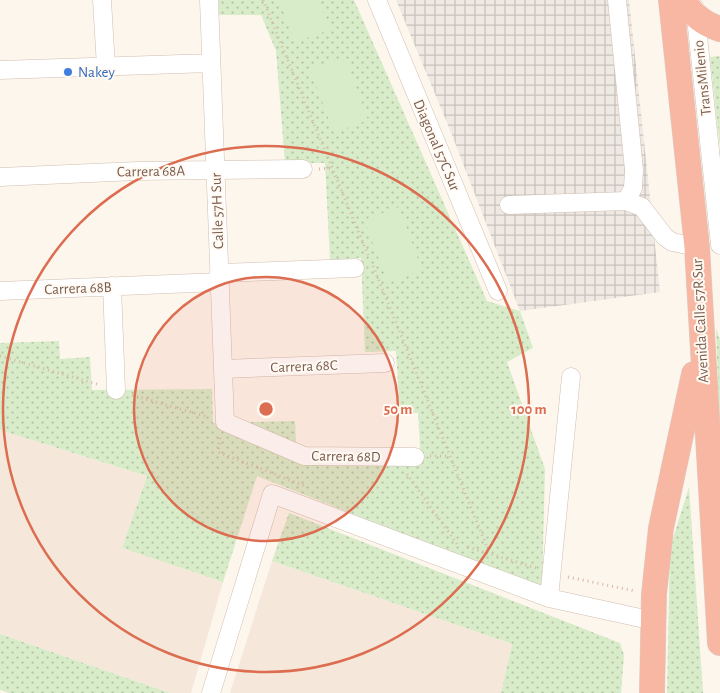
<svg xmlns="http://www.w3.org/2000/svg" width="720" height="693" viewBox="0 0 720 693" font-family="'Alegreya Sans',sans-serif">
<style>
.residential{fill:#f5e8da}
.industrial{fill:url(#industrial-grid)}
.grass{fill:url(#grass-dots)}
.park{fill:#d8ecc9}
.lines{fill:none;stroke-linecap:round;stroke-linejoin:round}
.minor-casing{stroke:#d1beb0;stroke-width:19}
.highway-casing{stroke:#dad1cd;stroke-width:26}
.path{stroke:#d9b8a5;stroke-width:3;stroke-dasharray:1 4;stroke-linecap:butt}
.minor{stroke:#fff;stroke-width:18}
.highway{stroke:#f7b7a3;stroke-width:25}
.ring{fill:none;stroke:#dc6d51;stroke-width:2.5}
.shop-dot{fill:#3f7fe0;stroke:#fffaf3;stroke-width:2}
.labels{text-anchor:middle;stroke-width:4;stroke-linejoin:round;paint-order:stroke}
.shop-label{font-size:15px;fill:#366cbe;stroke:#fffaf3;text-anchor:start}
.street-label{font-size:15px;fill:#7a5c4d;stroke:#fffaf3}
.centre{fill:#dc6d51;stroke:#fffaf3;stroke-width:2.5}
.ring-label{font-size:15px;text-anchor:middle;font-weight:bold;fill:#dc6d51;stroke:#fffaf3;stroke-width:4;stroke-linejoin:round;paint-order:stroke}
</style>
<defs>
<pattern id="industrial-grid" width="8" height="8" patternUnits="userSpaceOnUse" patternTransform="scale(1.25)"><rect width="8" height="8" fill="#efe9e4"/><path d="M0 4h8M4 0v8" fill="none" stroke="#c7c0bb"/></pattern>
<pattern id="grass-dots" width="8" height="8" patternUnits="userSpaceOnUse" patternTransform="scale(1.25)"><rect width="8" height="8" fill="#d8ecc9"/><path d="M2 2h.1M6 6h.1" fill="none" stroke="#b4c2a5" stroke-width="1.8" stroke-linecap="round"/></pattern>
</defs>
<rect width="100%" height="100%" fill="#fdf6ec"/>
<path class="residential" d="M0,430L147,476L122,548L223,582L191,693H170L0,634Z
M272,561L512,644L501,693H230Z"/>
<path class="industrial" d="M396,0H629L660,292L520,311L450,130Z"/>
<path class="grass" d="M219,0H354L487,301L520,311L533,348L507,362L545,469L542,589L257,476L223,582L122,548L147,476L0,430V343L59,341L60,359L90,357L92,390L212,389L213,423L295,421L297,460L421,464L418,413H400L396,351L365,352L361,258L330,260L325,163H285L276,51L261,15H219Z
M720,56V148L710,57Z
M716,328L720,340V447Z
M689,487L703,693H667L670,548Z
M289,513L620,643L624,655L621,693H501L512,644L272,561Z
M0,634L170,693H9L0,690Z"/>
<path class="park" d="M279,0H319L330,30L295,42Z
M345,56L368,120L334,133L310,69Z
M399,207L422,270L388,283L364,220Z"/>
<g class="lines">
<g class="minor-casing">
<path id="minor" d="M102,0L106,67
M209,0L225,422L304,456L415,457
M377,0L498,291
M617,0L634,170L633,188L626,201
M695,8L720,245
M0,70L211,63
M0,177L137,171L303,169
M509,205L626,201L642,207L665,237L672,242L697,247
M219,273L355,268
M112,286L116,390
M0,291L219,282
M223,369L385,363
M549,598L571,377
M211,693L272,494L549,598L654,621"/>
</g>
<g class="highway-casing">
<path id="highway" d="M671,0L697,247L720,643
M684,0C692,15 704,24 720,29
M652,693L654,594L661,528L694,374"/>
</g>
<path class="path" d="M263,0L368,255
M319,169L332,168
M373,266L489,552
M0,356L100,385
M132,395L208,417
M220,438L218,452L305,486
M430,456H450
M407,474L457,544
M468,547L536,568
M568,577L635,591"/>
<use href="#minor" class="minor"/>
<use href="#highway" class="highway"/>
</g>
<circle cx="266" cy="409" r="132" fill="#dc6d51" fill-opacity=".12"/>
<g class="ring">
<circle cx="266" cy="409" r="132"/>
<circle cx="266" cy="409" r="263"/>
</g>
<circle class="shop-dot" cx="68" cy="72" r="5"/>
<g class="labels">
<g class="shop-label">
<text x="78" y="77">Nakey</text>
</g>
<g class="street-label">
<text transform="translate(702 78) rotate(-96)" y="5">TransMilenio</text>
<text transform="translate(437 145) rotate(67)" y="5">Diagonal 57C Sur</text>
<text transform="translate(151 171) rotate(-1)" y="5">Carrera 68A</text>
<text transform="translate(217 211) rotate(-92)" y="5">Calle 57H Sur</text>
<text transform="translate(78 288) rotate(-2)" y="5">Carrera 68B</text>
<text transform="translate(700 321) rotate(-93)" y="5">Avenida Calle 57R Sur</text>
<text transform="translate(304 366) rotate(-2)" y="5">Carrera 68C</text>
<text transform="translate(346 456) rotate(1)" y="5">Carrera 68D</text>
</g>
</g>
<circle cx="266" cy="409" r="8" class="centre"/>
<g class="ring-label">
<text x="398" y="414">50 m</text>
<text x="529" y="414">100 m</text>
</g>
</svg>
